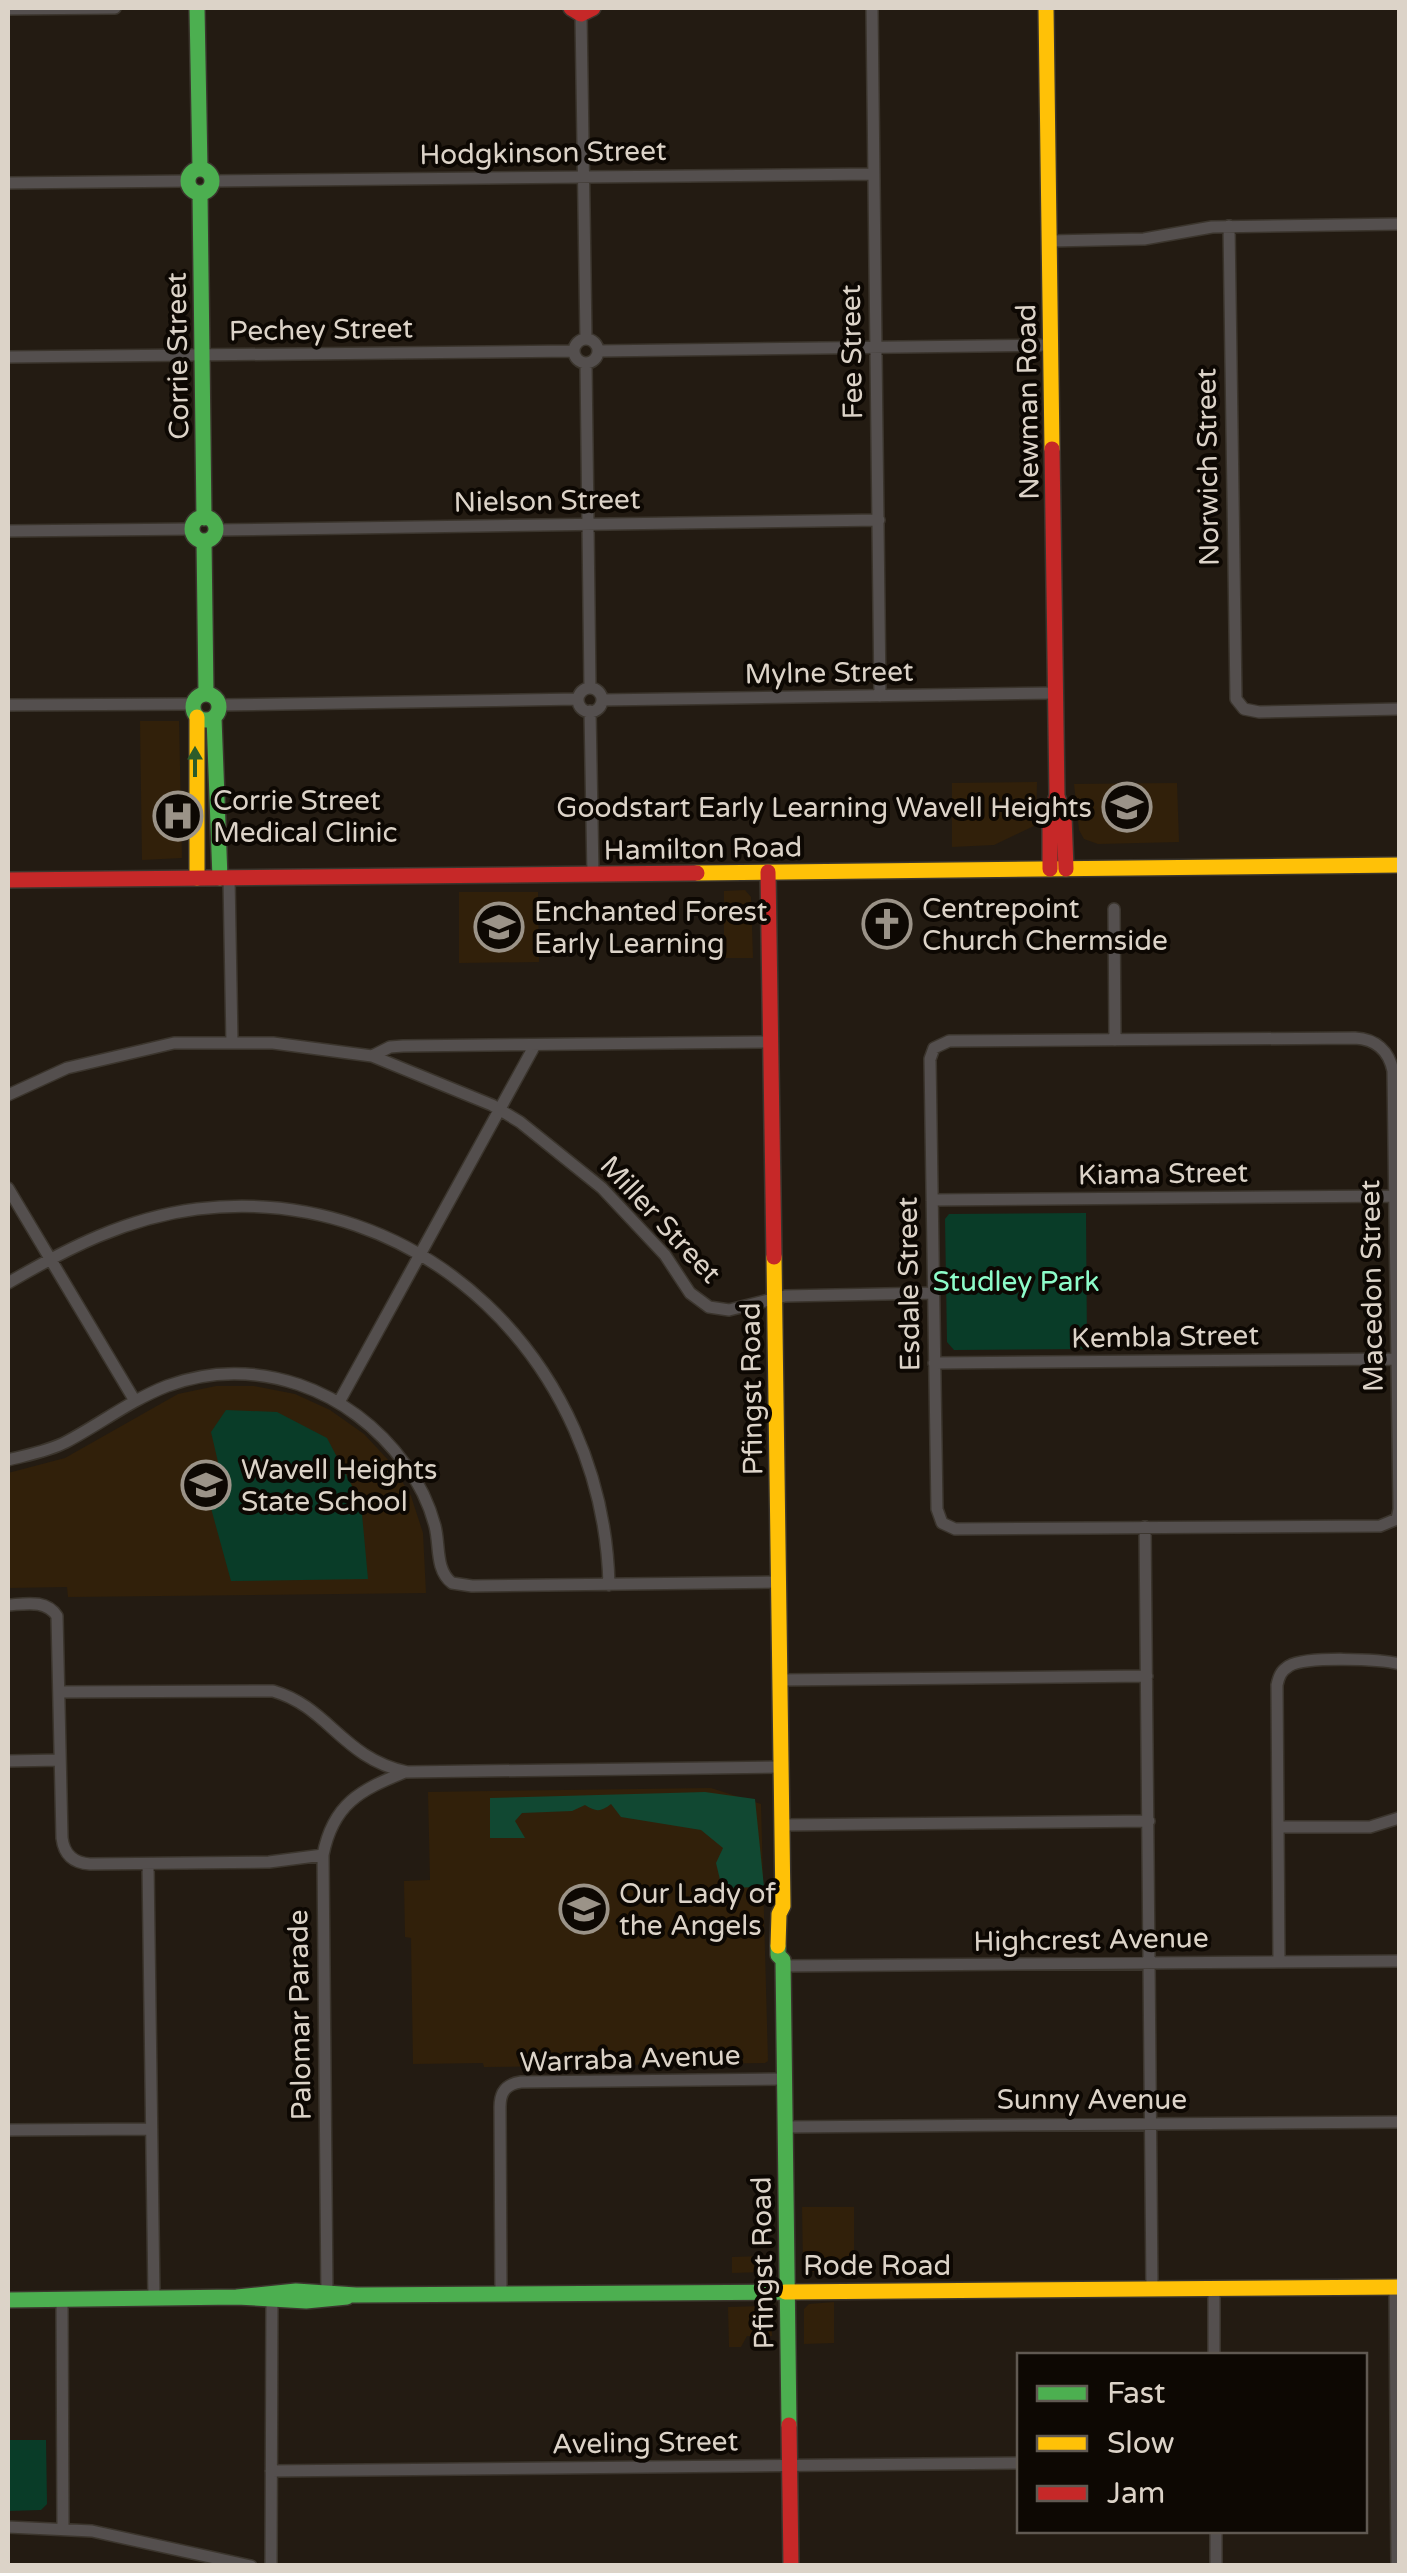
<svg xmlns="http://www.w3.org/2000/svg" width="1407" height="2573" viewBox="0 0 1407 2573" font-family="'Varela Round',sans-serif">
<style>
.built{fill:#31200a}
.green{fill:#093c28}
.forest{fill:#114832}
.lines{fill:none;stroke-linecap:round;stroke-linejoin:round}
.street-casing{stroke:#3b352d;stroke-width:14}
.fast-casing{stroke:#3b352d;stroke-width:18}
.slow-casing{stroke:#3b352d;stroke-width:18}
.jam-casing{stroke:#3b352d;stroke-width:18}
.street{stroke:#544f4e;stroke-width:11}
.fast{stroke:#4caf50;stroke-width:15}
.slow{stroke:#ffc107;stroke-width:15}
.jam{stroke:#c62828;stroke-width:15}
.oneway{fill:#2c5c2a}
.labels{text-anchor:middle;stroke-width:8;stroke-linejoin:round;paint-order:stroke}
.street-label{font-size:28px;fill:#dcd3c8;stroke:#0d0803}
.poi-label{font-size:28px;fill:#dcd3c8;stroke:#0d0803;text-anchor:start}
.park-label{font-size:28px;fill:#8dfcc9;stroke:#0d0803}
</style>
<rect width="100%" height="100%" fill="#231b12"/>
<path class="built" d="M140,721H179L182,858L142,860Z
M1037,782L1036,825L994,845L952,847V783Z
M1177,783L1179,842L1098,844L1084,839L1079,830L1074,784Z
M745,890L751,897L753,958H724V891Z
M459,892H538L539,962L459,963Z
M216,1386H254L295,1394L330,1410L364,1434L391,1463L411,1496L423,1533L426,1593L68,1597L67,1587L8,1588V1473L65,1458L178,1394Z
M711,1788L761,1804L768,2061L765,2063L484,2067L483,2063L413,2064L411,1938L405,1937L404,1881L430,1880L428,1792Z
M802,2207H854V2271L809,2272L803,2265Z
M767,2256V2272L732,2273V2257Z
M834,2302V2343L804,2344V2309L809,2304Z
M768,2306L771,2310L772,2336H747L741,2347H729L728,2307Z"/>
<path class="green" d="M1086,1213L1087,1349L954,1350L947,1342L945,1219L949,1214Z
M226,1410L277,1412L327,1438L361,1503L368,1579L231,1581L209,1501L225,1492L211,1432Z
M8,2440H46L47,2504L41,2510L8,2511Z"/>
<path class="forest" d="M705,1792L755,1799L764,1887L722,1888L716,1863L723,1848L701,1830L621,1817L611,1804C601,1812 596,1812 585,1805L572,1811L522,1813L515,1821L525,1838H490V1798Z"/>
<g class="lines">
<g class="street-casing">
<path id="street" d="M872,8L880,696
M8,9L115,8
M581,14L586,339
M212,181L874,174
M8,183L188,181
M1229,226L1236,699L1244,709L1259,712L1400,709
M1050,241L1144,239L1212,227L1400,224
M574 351a12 12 0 1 1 24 0a12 12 0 1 1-24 0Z
M598,351L1051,345
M8,357L574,351
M586,363L590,688
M216,530L879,520
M8,531L192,529
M578 700a12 12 0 1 1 24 0a12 12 0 1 1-24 0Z
M602,700L1056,693
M8,705L193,704
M219,705L578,699
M590,711L593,874
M229,878L232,1043
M1114,909L1115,1040
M1355,1038C1376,1039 1389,1051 1393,1071L1399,1509L1397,1519L1380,1526L955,1529L942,1523L937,1509L930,1059L934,1048L949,1041Z
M372,1056L390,1047L403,1046L772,1042
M8,1095L67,1068L174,1043H273L372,1056L492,1105L520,1122L602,1188L665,1255L690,1293L709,1307L729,1310L785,1296L934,1293
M8,1188L135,1401
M932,1200L1395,1196
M8,1283C68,1248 126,1218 197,1209C423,1182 604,1364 609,1585
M934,1363L1397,1359
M339,1402L535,1045
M8,1460C27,1455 49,1451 66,1442C100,1424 131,1400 167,1386C255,1353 351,1389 405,1464C419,1483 429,1503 435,1526C440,1545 435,1570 452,1583L472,1586L779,1582
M1145,1527L1152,2288
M8,1605C25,1604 46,1599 57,1616L62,1838C64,1854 73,1863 90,1864L269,1862L323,1855
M780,1680L1147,1676
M59,1692L273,1691C329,1707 342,1758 407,1772L781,1767
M8,1761L60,1760
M782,1825L1149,1821
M1279,1827H1370L1399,1818
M148,1864L154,2298
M1279,1962L1277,1685C1279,1676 1281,1671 1289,1666C1306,1656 1380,1659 1400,1664
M783,1966L1400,1961
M785,2127L1400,2122
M8,2130L151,2129
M1395,2287L1397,2566
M1214,2288V2356
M501,2294L500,2107C500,2092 506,2084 521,2082L784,2079
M327,2297L323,1855C333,1804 360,1790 405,1772
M62,2299L63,2528
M271,2471L1019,2463
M8,2527L92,2531L251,2566
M1216,2530V2566
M271,2566L272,2295"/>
</g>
<g class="fast-casing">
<path id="fast" d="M197,8L200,169
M188 181a12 12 0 1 1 24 0a12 12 0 1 1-24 0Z
M200,193L204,518
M192 529a12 12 0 1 1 24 0a12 12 0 1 1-24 0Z
M204,541L206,694
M193 707a13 13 0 1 1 26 0a13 13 0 1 1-26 0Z
M214,718L220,878
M778,1946V1955L783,1960L789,2425
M237,2297L296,2291L356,2295L785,2292
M8,2300L237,2297L306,2301L347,2297"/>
</g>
<g class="slow-casing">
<path id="slow" d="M1046,8L1052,449
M197,717V878
M697,873L1400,865
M774,1257L783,1906L779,1914L778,1946
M785,2292L1400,2287"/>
</g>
<g class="jam-casing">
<path id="jam" d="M571,8L581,14L593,8
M1052,449L1057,796L1064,816L1066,869
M1050,869V816L1057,796
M768,872L774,1257
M8,880L697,873
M789,2425L791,2566"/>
</g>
<use href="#street" class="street"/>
<use href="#fast" class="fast"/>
<use href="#slow" class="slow"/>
<use href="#jam" class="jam"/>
</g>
<defs><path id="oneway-solid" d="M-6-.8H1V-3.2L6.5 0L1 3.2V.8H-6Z" transform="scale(2.5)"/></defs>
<use class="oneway" href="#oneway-solid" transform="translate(195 762) rotate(-90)"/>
<defs>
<g id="school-ring" transform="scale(2.5)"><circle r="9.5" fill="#0d0803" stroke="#9b9388" stroke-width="1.5"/><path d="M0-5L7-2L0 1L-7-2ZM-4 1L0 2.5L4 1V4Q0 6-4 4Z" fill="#9b9388"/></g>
<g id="hospital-ring" transform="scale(2.5)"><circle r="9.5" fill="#0d0803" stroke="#9b9388" stroke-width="1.5"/><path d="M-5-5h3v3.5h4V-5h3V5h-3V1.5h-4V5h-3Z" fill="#9b9388"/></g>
<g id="church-ring" transform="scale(2.5)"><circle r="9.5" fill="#0d0803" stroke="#9b9388" stroke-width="1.5"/><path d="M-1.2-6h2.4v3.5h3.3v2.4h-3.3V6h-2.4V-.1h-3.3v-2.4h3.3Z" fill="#9b9388"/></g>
</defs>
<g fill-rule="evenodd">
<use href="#school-ring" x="1127" y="807"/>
<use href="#hospital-ring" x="178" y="816"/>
<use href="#church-ring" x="887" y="924"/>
<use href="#school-ring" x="499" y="927"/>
<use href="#school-ring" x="206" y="1485"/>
<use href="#school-ring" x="584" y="1909"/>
</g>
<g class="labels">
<g class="street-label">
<text transform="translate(543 152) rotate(-1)" y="10">Hodgkinson Street</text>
<text transform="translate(321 329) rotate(-1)" y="10">Pechey Street</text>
<text transform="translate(851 352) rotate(-91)" y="10">Fee Street</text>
<text transform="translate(177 356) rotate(-91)" y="10">Corrie Street</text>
<text transform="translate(1027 402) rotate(-91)" y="10">Newman Road</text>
<text transform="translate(1207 467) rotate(-91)" y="10">Norwich Street</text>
<text transform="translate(547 500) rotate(-1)" y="10">Nielson Street</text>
<text transform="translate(829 672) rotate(-1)" y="10">Mylne Street</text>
<text transform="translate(703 848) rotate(-1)" y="10">Hamilton Road</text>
<text transform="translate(1163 1173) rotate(-1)" y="10">Kiama Street</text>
<text transform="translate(661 1219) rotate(47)" y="10">Miller Street</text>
<text transform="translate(908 1284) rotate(-91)" y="10">Esdale Street</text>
<text transform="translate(1371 1286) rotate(-91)" y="10">Macedon Street</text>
<text transform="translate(1165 1336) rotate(-1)" y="10">Kembla Street</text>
<text transform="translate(751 1389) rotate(-91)" y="10">Pfingst Road</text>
<text transform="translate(1091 1939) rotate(-1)" y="10">Highcrest Avenue</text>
<text transform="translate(299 2015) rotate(-91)" y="10">Palomar Parade</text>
<text transform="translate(630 2058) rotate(-2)" y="10">Warraba Avenue</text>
<text x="1092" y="2109">Sunny Avenue</text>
<text transform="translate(762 2263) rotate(-91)" y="10">Pfingst Road</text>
<text x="877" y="2275">Rode Road</text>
<text transform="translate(645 2442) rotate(-1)" y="10">Aveling Street</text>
</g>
<g class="poi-label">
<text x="213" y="810">Corrie Street<tspan x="213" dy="32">Medical Clinic</tspan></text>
<text x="1092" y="817" text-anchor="end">Goodstart Early Learning Wavell Heights</text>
<text x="922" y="918">Centrepoint<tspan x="922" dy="32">Church Chermside</tspan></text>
<text x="534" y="921">Enchanted Forest<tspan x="534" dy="32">Early Learning</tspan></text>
<text x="241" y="1479">Wavell Heights<tspan x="241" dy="32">State School</tspan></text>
<text x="619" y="1903">Our Lady of<tspan x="619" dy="32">the Angels</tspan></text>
</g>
<g class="park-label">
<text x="1016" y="1291">Studley Park</text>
</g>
</g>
<rect width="1407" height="2573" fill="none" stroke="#dcd3c8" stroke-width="20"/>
<rect x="1017" y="2353" width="350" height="180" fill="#0d0803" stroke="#605952" stroke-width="2.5"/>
<rect x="1037" y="2386" width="50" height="15" fill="#4caf50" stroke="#605952" stroke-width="2.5"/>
<text x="1107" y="2403" font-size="30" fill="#dcd3c8">Fast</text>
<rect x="1037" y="2436" width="50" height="15" fill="#ffc107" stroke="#605952" stroke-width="2.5"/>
<text x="1107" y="2453" font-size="30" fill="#dcd3c8">Slow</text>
<rect x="1037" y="2486" width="50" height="15" fill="#c62828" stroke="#605952" stroke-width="2.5"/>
<text x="1107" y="2503" font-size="30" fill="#dcd3c8">Jam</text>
</svg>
